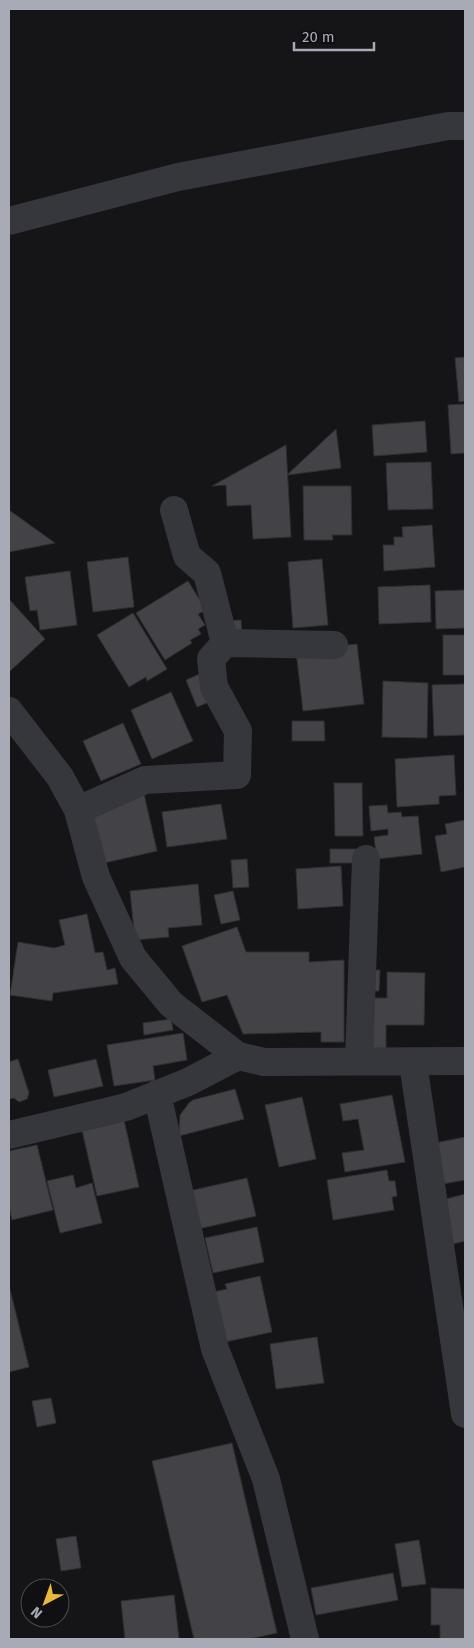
<svg xmlns="http://www.w3.org/2000/svg" width="474" height="1648" viewBox="0 0 474 1648" font-family="'Fira Sans',sans-serif">
<style>
.building{fill:#424247;stroke:#302f33}
.lines{fill:none;stroke-linecap:round;stroke-linejoin:round}
.minor{stroke:#36373c;stroke-width:28}
</style>
<rect width="100%" height="100%" fill="#151517"/>
<path class="building" d="M465,357V401L459,402L455,358Z
M465,404V453L451,454L448,405Z
M425,421L427,452L374,456L372,425Z
M336,429L341,468L287,475Z
M286,445L291,537L253,539L251,505L227,506L226,485L212,486Z
M431,462L433,509L388,510L386,463Z
M303,486H351L352,535H332L333,540H304Z
M9,510L55,543L9,552Z
M432,525L435,567L384,571L383,545H394V537H403L402,527Z
M128,557L134,607L93,612L87,562Z
M322,559L328,625L293,628L288,562Z
M70,571L77,625L40,630L37,610L30,611L25,577Z
M188,581L206,610L198,614L205,625L198,629L201,634L190,640L192,643L165,660L136,613Z
M430,585L431,622L379,624L378,587Z
M465,590V628L436,629L435,591Z
M9,599L45,639L10,671L9,669Z
M133,613L167,669L147,681L146,677L129,687L97,635Z
M241,620L242,636L229,637L228,621Z
M443,635H465V675H443Z
M357,644L364,704L303,711L296,651Z
M204,672L216,699L197,707L186,680Z
M383,681L428,683L427,738L382,737Z
M465,684V735L434,736L432,685Z
M171,692L193,741L152,759L131,710Z
M292,721H324L325,741H292Z
M123,723L141,764L101,781L83,741Z
M454,755L456,795L439,796V804L397,807L395,759Z
M334,783H362L363,836H335Z
M144,794L157,851L104,863L90,806Z
M221,804L227,839L167,847L162,812Z
M387,805L388,813L401,812L402,817L418,816L422,854L377,859L374,837L388,835V829L371,831L369,806Z
M465,820V867L441,872L435,836L447,834L445,824Z
M330,849H358V863H330Z
M247,859L249,887L233,888L231,860Z
M341,866L343,906L298,909L296,869Z
M198,884L202,925L168,928L169,937L135,940L130,891Z
M233,891L240,920L221,924L214,895Z
M87,914L95,953L103,952L107,970L115,968L118,984L53,993L52,1001L10,995L18,942L54,948L65,945L59,920Z
M237,927L246,952H309V962L344,960V1042H321V1032L243,1034L227,995L202,1002L182,946Z
M363,970H380L379,991H363Z
M387,972L425,973L424,1025H386V1049H370L371,998H387Z
M171,1019L173,1030L144,1035L143,1023Z
M183,1033L187,1060L153,1066L155,1080L114,1086L107,1045Z
M18,1059L29,1093L27,1099L19,1102L14,1098L9,1099V1062Z
M96,1059L103,1086L54,1097L48,1070Z
M235,1089L244,1119L179,1136L180,1115L189,1103L193,1100Z
M392,1095L405,1162L345,1172L342,1153L364,1150L358,1119L343,1121L340,1104Z
M302,1097L316,1159L279,1167L265,1105Z
M124,1120L139,1187L97,1196L82,1130Z
M465,1137V1180L437,1185L430,1144Z
M37,1145L53,1210L12,1220L9,1206V1151Z
M387,1170L389,1181H395L397,1196L392,1197L394,1210L333,1220L327,1180Z
M73,1175L76,1188L92,1183L102,1223L60,1233L47,1181Z
M247,1178L256,1216L198,1229L189,1191Z
M465,1194V1241L453,1244L442,1200Z
M257,1227L264,1262L213,1273L205,1238Z
M260,1276L272,1332L225,1342L213,1292L227,1289L225,1284Z
M9,1285L29,1367L9,1372Z
M317,1337L324,1383L276,1389L270,1344Z
M51,1398L56,1423L37,1427L32,1401Z
M232,1443L277,1633L249,1639H194L152,1461Z
M76,1536L81,1568L61,1571L56,1539Z
M419,1540L426,1584L402,1587L395,1544Z
M393,1573L398,1600L316,1615L311,1588Z
M431,1588L465,1589V1639H440V1625H431Z
M174,1595L179,1639H125L121,1601Z"/>
<g class="lines">
<path class="minor" d="M9,221L178,177L448,126H465
M174,510L187,556L207,573L225,643
M9,711L60,777L78,810L96,877L133,958L171,1004L238,1056L264,1062L465,1061
M78,810L145,780L237,775L238,731L214,687L211,659L225,643L334,645
M359,1060L366,859
M413,1063L465,1414
M157,1094L215,1349L266,1479L305,1639
M9,1135L126,1107L188,1082L238,1056"/>
</g>
<rect width="474" height="1648" fill="none" stroke="#a8abb6" stroke-width="20"/>
<g transform="translate(45 1603) rotate(221)"><circle r="24" fill="#101012" stroke="#4d4e54"/>
<path d="M0-4L9 19L0 12L-9 19Z" fill="#e8ba3c"/>
<text y="-8" font-size="14" font-weight="bold" text-anchor="middle" fill="#a8abb6">N</text>
</g>
<path d="M294 42v8h80v-8" fill="none" stroke="#a8abb6" stroke-width="2.5"/>
<text x="302" y="42" font-size="15" fill="#a8abb6" stroke="#101012" stroke-width="4" paint-order="stroke">20 m</text>
</svg>
